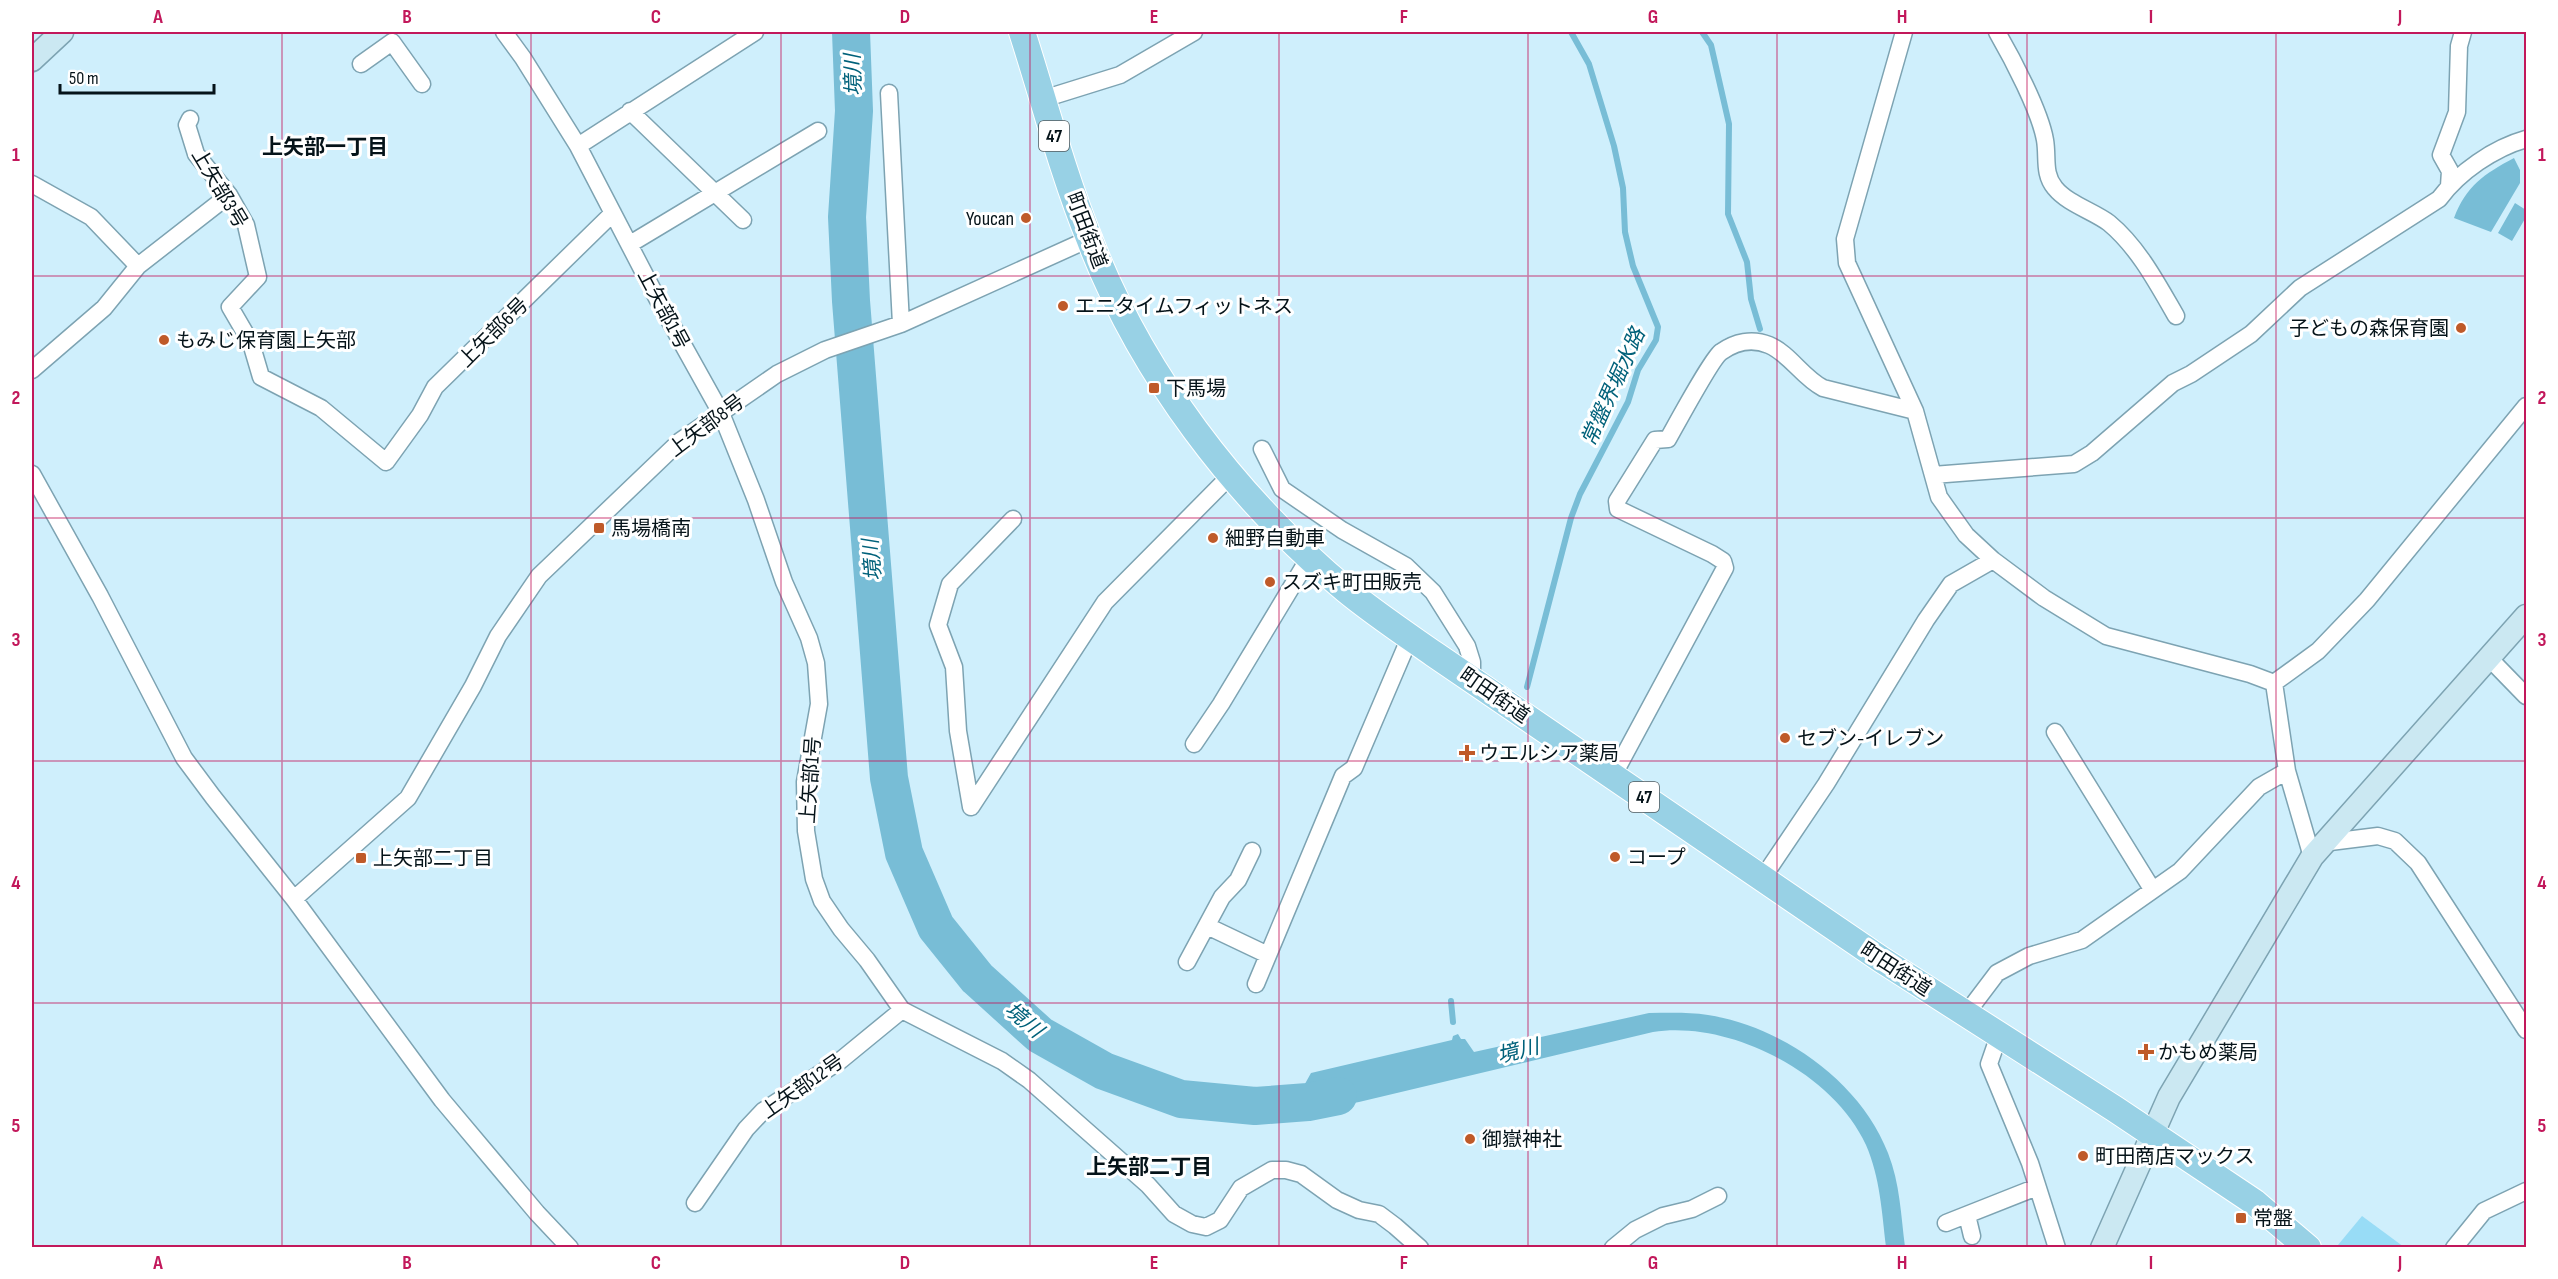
<svg xmlns="http://www.w3.org/2000/svg" width="2558" height="1279" viewBox="0 0 2558 1279" font-family="'Sofia Sans Condensed','Noto Sans JP',sans-serif">
<style>
.green{fill:#98dcf6}
.water{fill:#78bdd6}
.lines{fill:none;stroke-linecap:round;stroke-linejoin:round}
.stream{stroke:#78bdd6;stroke-width:6}
.river{stroke:#78bdd6;stroke-width:38}
.street-casing{stroke:#7da3b2;stroke-width:19}
.secondary-casing{stroke:#7da3b2;stroke-width:25}
.primary-casing{stroke:#fff;stroke-width:28}
.street{stroke:#fff;stroke-width:16}
.secondary{stroke:#cbe8f2;stroke-width:22}
.primary{stroke:#98d1e5;stroke-width:26}
.grid{fill:none;stroke:#c2185b;stroke-width:1.5;stroke-opacity:0.55}
.poi-dot{fill:#bf5a29;stroke:#fff;stroke-width:2}
.labels{text-anchor:middle;stroke-width:6;stroke-linejoin:round;paint-order:stroke}
.shield{fill:#fff;stroke:#505a5e;stroke-width:1.5}
.shield-label{font-size:18px;font-weight:bold;fill:#051319}
.street-label{font-size:20px;fill:#051319;stroke:#fff}
.poi-label{font-size:20px;fill:#051319;stroke:#fff;text-anchor:start}
.water-label{font-size:21px;font-style:italic;fill:#00617a;stroke:#fff}
.neighbourhood-label{font-size:21px;font-weight:bold;fill:#051319;stroke:#fff}
.neatline{fill:none;stroke:#c2185b;stroke-width:2}
.grid-label{font-size:20px;text-anchor:middle;font-weight:bold;fill:#c2185b}
</style>
<rect width="100%" height="100%" fill="#cfeffc"/>
<path class="green" d="M2362,1216L2404,1247L2342,1248L2338,1245Z"/>
<path class="water" d="M2514,158L2520,170V183L2491,232L2454,218C2466,186 2484,174 2514,158Z
M2515,203L2526,210V217L2512,241L2498,233Z
M1649,1013C1669,1013 1688,1012 1708,1015C1783,1027 1860,1081 1888,1153C1900,1183 1901,1216 1905,1247H1886C1882,1213 1880,1177 1866,1145C1833,1073 1730,1020 1653,1032L1359,1102L1303,1113L1274,1114L1301,1091L1311,1073L1452,1040L1453,1036L1458,1034L1461,1039H1465L1474,1052Z"/>
<g class="lines">
<path class="stream" d="M1702,32L1711,45L1729,124L1728,214L1747,262L1751,299L1760,329
M1527,687L1571,518L1580,494L1628,402L1638,370L1656,340L1658,327L1633,266L1625,232L1623,188L1614,146L1589,64L1571,32
M1451,1001L1453,1022"/>
<path class="river" d="M851,32L854,111L847,217L851,301L889,778L904,853L936,927L977,978L1040,1035L1104,1071L1181,1099L1255,1106L1308,1102L1338,1096"/>
<g class="street-casing">
<path id="street" d="M504,32L523,58L578,146L658,300L721,413L756,500L784,582L809,638L816,663L819,704L805,782L806,831L814,879L822,901L841,929L867,960L902,1010L1002,1061L1029,1080L1148,1185L1174,1214L1192,1224L1206,1227L1220,1220L1241,1188L1272,1170H1286L1301,1174L1337,1200L1359,1210L1379,1214L1395,1226L1420,1248
M1904,32L1845,239L1847,263L1915,411L1939,497L1966,535L1993,560L2044,598L2106,636L2250,674L2274,683L2287,771L2312,857
M1997,32C2012,58 2040,111 2045,140C2048,157 2043,174 2055,188C2068,204 2093,211 2109,223C2138,247 2157,283 2176,316
M361,64L392,42L422,84
M889,93L901,324
M1043,99L1120,75L1194,32
M630,111L743,220
M190,119L187,125L196,154L229,195L246,225L258,277L230,307L251,343L261,377L321,408L386,462L420,415L435,387L613,213
M578,146L755,32
M32,184L91,217L138,266
M2449,186L2450,171L2441,155L2457,112L2459,46L2463,32
M630,244L818,131
M32,370L104,308L138,266L229,195
M1262,449L1282,489L1342,530L1406,566L1433,592L1467,646L1472,662V679
M32,474L100,596L184,758L213,797L294,899L442,1100L537,1213L570,1248
M1933,475L2074,464L2092,453L2173,383L2191,374L2251,334L2300,288L2439,199C2459,172 2494,148 2526,139
M2489,658L2526,696
M2274,683L2318,651L2367,600L2526,406
M2055,732L2152,889
M1194,744L1221,704L1309,558
M1613,776L1725,568L1723,561L1712,554L1618,509L1617,501L1655,440L1668,439C1676,425 1712,358 1721,352C1735,342 1752,338 1769,345C1790,354 1802,377 1823,388L1915,411
M971,807L1105,602L1231,475
M971,807L958,731L954,667L938,625L950,584L1013,519
M2322,843L2378,836L2395,841L2418,863L2526,1030
M1762,879L1826,784L1926,620L1951,584L1993,560
M294,899L408,798L473,686L498,636L539,576L680,441L777,374L825,350L901,324L1089,239
M1207,926L1268,955
M1187,962L1222,897L1238,880L1252,851
M1256,984L1343,776L1354,768L1410,637
M1966,1014L1997,973L2029,956L2082,940L2180,871L2259,787L2287,771
M1999,1035L1989,1064L2030,1163L2057,1248
M695,1203L746,1129L763,1111L841,1060L902,1010
M1967,1215L1972,1236
M1946,1223L2037,1187
M1613,1248L1635,1230L1663,1216L1692,1209L1718,1196
M2454,1248L2484,1211L2526,1191"/>
</g>
<g class="secondary-casing">
<path id="secondary" d="M32,60L62,32
M2102,1248L2169,1097L2312,857L2526,616"/>
</g>
<g class="primary-casing">
<path id="primary" d="M1022,32C1044,100 1062,171 1089,238C1141,374 1235,497 1346,590C1374,613 1404,633 1434,654L1882,960L2115,1109L2254,1202L2308,1248"/>
</g>
<use href="#street" class="street"/>
<use href="#secondary" class="secondary"/>
<use href="#primary" class="primary"/>
</g>
<path class="grid" d="M282,32V1248M531,32V1248M781,32V1248M1030,32V1248M1279,32V1248M1528,32V1248M1777,32V1248M2027,32V1248M2276,32V1248M32,276H2526M32,518H2526M32,761H2526M32,1003H2526"/>
<g class="poi-dot">
<circle cx="1026" cy="218" r="6"/>
<circle cx="1063" cy="306" r="6"/>
<circle cx="2461" cy="328" r="6"/>
<circle cx="164" cy="340" r="6"/>
<rect x="1148" y="382" width="12" height="12" rx="3"/>
<rect x="593" y="522" width="12" height="12" rx="3"/>
<circle cx="1213" cy="538" r="6"/>
<circle cx="1270" cy="582" r="6"/>
<circle cx="1785" cy="738" r="6"/>
<path d="M1464 744h6v6h6v6h-6v6h-6v-6h-6v-6h6z"/>
<circle cx="1615" cy="857" r="6"/>
<rect x="355" y="852" width="12" height="12" rx="3"/>
<path d="M2143 1043h6v6h6v6h-6v6h-6v-6h-6v-6h6z"/>
<circle cx="1470" cy="1139" r="6"/>
<circle cx="2083" cy="1156" r="6"/>
<rect x="2235" y="1212" width="12" height="12" rx="3"/>
</g>
<g class="labels">
<g class="shield">
<rect x="1039" y="121" width="30" height="30" rx="4.5"/>
<rect x="1629" y="782" width="30" height="30" rx="4.5"/>
</g>
<g class="shield-label">
<text x="1054" y="142">47</text>
<text x="1644" y="803">47</text>
</g>
<g class="street-label">
<text transform="translate(220 188) rotate(59)" y="7">上矢部3号</text>
<text transform="translate(1087 230) rotate(69)" y="7">町田街道</text>
<text transform="translate(664 309) rotate(62)" y="7">上矢部1号</text>
<text transform="translate(493 332) rotate(-45)" y="7">上矢部6号</text>
<text transform="translate(706 425) rotate(-37)" y="7">上矢部8号</text>
<text transform="translate(1495 695) rotate(35)" y="7">町田街道</text>
<text transform="translate(810 780) rotate(-86)" y="7">上矢部1号</text>
<text transform="translate(1896 969) rotate(33)" y="7">町田街道</text>
<text transform="translate(802 1086) rotate(-35)" y="7">上矢部12号</text>
</g>
<g class="poi-label">
<text x="1014" y="225" text-anchor="end">Youcan</text>
<text x="1075" y="313">エニタイムフィットネス</text>
<text x="2449" y="335" text-anchor="end">子どもの森保育園</text>
<text x="176" y="347">もみじ保育園上矢部</text>
<text x="1166" y="395">下馬場</text>
<text x="611" y="535">馬場橋南</text>
<text x="1225" y="545">細野自動車</text>
<text x="1282" y="589">スズキ町田販売</text>
<text x="1797" y="745">セブン-イレブン</text>
<text x="1479" y="760">ウエルシア薬局</text>
<text x="1627" y="864">コープ</text>
<text x="373" y="865">上矢部二丁目</text>
<text x="2158" y="1059">かもめ薬局</text>
<text x="1482" y="1146">御嶽神社</text>
<text x="2095" y="1163">町田商店マックス</text>
<text x="2253" y="1225">常盤</text>
</g>
<g class="water-label">
<text transform="translate(853 75) rotate(-92)" y="7">境川</text>
<text transform="translate(1613 387) rotate(-66)" y="7">常盤界堀水路</text>
<text transform="translate(872 560) rotate(-95)" y="7">境川</text>
<text transform="translate(1024 1020) rotate(40)" y="7">境川</text>
<text transform="translate(1518 1051) rotate(-14)" y="7">境川</text>
</g>
<g class="neighbourhood-label">
<text x="325" y="154">上矢部一丁目</text>
<text x="1149" y="1174">上矢部二丁目</text>
</g>
</g>
<rect width="2558" height="1279" fill="none" stroke="#ffffff" stroke-width="66"/>
<path d="M60 84v9h154v-9" fill="none" stroke="#051319" stroke-width="3"/>
<text x="69" y="84" font-size="18" fill="#051319" stroke="#ffffff" stroke-width="4.5" paint-order="stroke">50 m</text>
<rect x="33" y="33" width="2492" height="1213" class="neatline"/>
<g class="grid-label">
<text x="158" y="23">A</text>
<text x="407" y="23">B</text>
<text x="656" y="23">C</text>
<text x="905" y="23">D</text>
<text x="1154" y="23">E</text>
<text x="1404" y="23">F</text>
<text x="1653" y="23">G</text>
<text x="1902" y="23">H</text>
<text x="2151" y="23">I</text>
<text x="2400" y="23">J</text>
<text x="16" y="161">1</text>
<text x="2542" y="161">1</text>
<text x="16" y="404">2</text>
<text x="2542" y="404">2</text>
<text x="16" y="646">3</text>
<text x="2542" y="646">3</text>
<text x="16" y="889">4</text>
<text x="2542" y="889">4</text>
<text x="16" y="1132">5</text>
<text x="2542" y="1132">5</text>
<text x="158" y="1269">A</text>
<text x="407" y="1269">B</text>
<text x="656" y="1269">C</text>
<text x="905" y="1269">D</text>
<text x="1154" y="1269">E</text>
<text x="1404" y="1269">F</text>
<text x="1653" y="1269">G</text>
<text x="1902" y="1269">H</text>
<text x="2151" y="1269">I</text>
<text x="2400" y="1269">J</text>
</g>
</svg>
